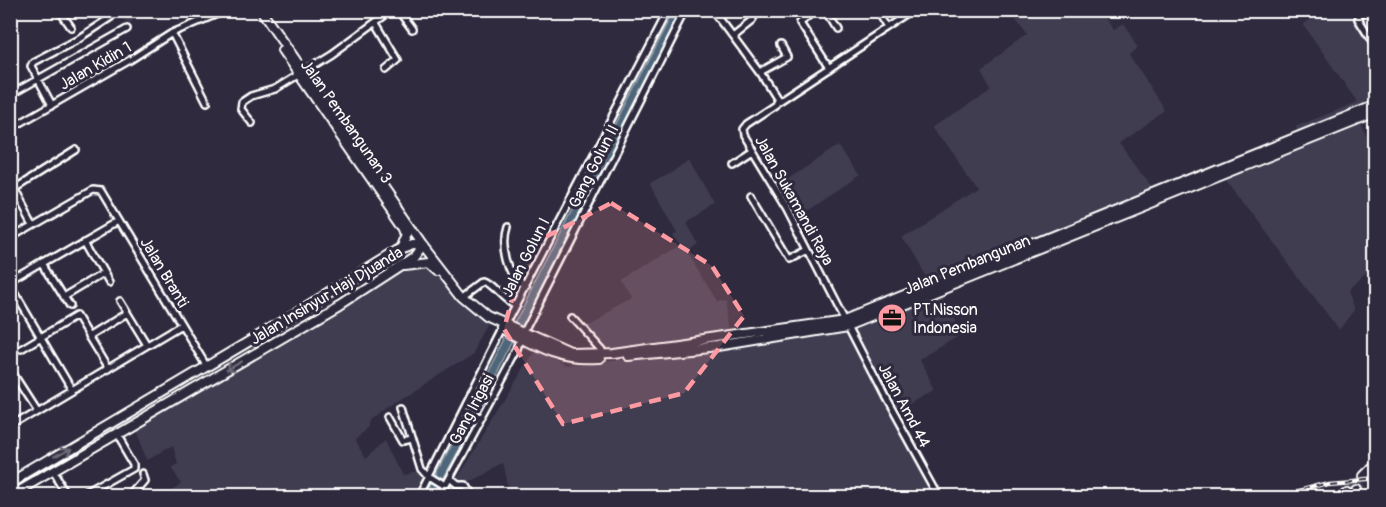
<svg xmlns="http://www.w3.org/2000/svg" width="1386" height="507" viewBox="0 0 1386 507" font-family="Pangolin,sans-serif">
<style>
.built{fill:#3f3c51}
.water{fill:#4f667a;stroke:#95a3af;stroke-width:1.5}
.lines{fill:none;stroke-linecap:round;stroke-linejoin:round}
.secondary-tunnel{stroke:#443f50;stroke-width:8;stroke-dasharray:8 4;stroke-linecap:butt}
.street-casing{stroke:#fff;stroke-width:10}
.secondary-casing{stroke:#fff;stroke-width:12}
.street{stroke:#2f2a3d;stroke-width:5}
.secondary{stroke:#2f2a3d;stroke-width:8}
.rail-casing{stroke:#fff;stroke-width:4.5}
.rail{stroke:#2f2a3d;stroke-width:2;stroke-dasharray:7;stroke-linecap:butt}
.oneway{stroke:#6d6a77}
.marked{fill:#ff9aa2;fill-opacity:0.2;stroke:#ff9aa2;stroke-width:4.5;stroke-dasharray:12 8;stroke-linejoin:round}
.labels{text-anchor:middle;stroke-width:6;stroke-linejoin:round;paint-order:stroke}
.street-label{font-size:16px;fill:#fff;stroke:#2f2a3d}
.poi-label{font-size:16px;fill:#fff;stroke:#2f2a3d;text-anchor:start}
</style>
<rect width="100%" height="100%" fill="#2f2a3d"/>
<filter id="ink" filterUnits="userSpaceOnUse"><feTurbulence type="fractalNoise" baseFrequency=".0167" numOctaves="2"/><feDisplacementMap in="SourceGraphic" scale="12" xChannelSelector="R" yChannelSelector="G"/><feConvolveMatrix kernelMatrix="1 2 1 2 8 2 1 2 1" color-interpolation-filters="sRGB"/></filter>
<g filter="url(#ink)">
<path class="built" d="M1008,10L1099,11L1113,30L1123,24L1138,45L1129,53L1167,111L1119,143L1156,194L930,286L901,236L976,187L934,126L991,86L981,68L1027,35Z
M113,11H149L129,23L115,15Z
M1324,11H1375V112L1359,119L1375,156V271L1347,292L1354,310L1339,330L1222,175L1305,140L1295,127L1357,102L1303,24Z
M840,145L861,175L799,216L780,184Z
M689,157L715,205L686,222L698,245L687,253L717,301L726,299L733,336L601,355L583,324L631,299L621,282L681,245L673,233L677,231L650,183L670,172Z
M423,262L441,273L477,315L491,323L474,353L389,407L369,423V427L355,438L366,456L386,438L403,474L420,471L423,477L414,496H159L181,482L170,467L176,464L171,447L147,461L138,437L132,426L403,265Z
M940,292L962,335L920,360L937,391L891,415L931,493L926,496H510L503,463L466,483L456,480L534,352L568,367L848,329Z"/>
<path class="water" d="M675,11H684L466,437L434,496H425Z"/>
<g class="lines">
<path class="secondary-tunnel" d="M1356,489L1369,475
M1347,490L1362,475"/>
<g class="street-casing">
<path id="street" d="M59,10L71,27
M398,10L412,29
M714,10L760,72L777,99L775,105L746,124L742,129L743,135L788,209L884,396L939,496
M815,10L800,23L829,68
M825,10L836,28
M878,10L889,28
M1363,10L1358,19L1376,48
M376,23L398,60L386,70
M172,33L207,102
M733,35L752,20L756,13
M760,72L787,57L781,46
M10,95L127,29
M777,102L916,10
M52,105L31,66L33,62L79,38L111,17
M252,123L241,109L242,102L251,96L275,89L332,54L392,10
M10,129L130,60L172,33L227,10
M732,163L752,150
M581,179L597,187
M10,181L33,224
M14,189L76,150
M751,196L789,260L809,250
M10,205L20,200
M508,227C502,245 509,277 525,288
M10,238L93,190L101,191L207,367
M85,240L109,282
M44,264L70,306
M10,284L119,221
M10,285L72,390
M64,297L104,273
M464,297L484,282C493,284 503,301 515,306
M120,301L147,345
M570,316L600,349V354
M505,325L669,10
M88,337L127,313
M21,349L76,316L108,369
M10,369L37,411
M403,407L422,469L429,477L445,487
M463,410L481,419
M390,417L403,440L412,438
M10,427L181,325
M53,472L68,496
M449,480L456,486H463L469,496
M86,496L134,469V464L117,435
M131,496L145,480L143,474
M419,496L503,329
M440,496L519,350L525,330L687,10"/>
</g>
<g class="secondary-casing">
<path id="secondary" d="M261,10L423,244L464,297L488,317L570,354L612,353L845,320L1376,105
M282,50L404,226L407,233L401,248
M403,265L429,262L438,270
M503,329C536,347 560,362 599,359
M628,356L719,347L848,326L1376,113
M1362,475L1376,461
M1369,475L1376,469
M10,483L265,332L401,248L412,244H423
M11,496L340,304L414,256L423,244
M1340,496L1347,490
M1349,496L1356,489"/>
</g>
<use href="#street" class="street"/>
<use href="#secondary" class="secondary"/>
<g class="rail-casing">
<path id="rail" d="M1277,496L1330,482L1376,478"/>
</g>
<use href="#rail" class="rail"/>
</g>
<defs><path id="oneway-shaft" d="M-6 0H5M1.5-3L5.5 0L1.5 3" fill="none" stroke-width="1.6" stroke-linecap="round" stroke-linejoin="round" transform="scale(1.5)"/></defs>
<g class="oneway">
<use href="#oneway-shaft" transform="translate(234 366) rotate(150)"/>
<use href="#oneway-shaft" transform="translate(61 452) rotate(-30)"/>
</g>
</g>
<path class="marked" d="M611,203L712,266L744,316L684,393L563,424L504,329L526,247Z"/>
<defs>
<g id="office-disc" transform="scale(1.5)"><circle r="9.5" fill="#ff9aa2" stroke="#2f2a3d"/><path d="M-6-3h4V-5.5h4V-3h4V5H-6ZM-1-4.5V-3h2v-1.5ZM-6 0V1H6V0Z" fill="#111"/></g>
</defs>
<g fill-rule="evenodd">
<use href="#office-disc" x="892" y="318"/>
</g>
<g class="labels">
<g class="street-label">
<text transform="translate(95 65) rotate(-30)" y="6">Jalan Kidin 1</text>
<text transform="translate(347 121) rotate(55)" y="6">Jalan Pembangunan 3</text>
<text transform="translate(593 166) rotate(-63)" y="6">Gang Golun II</text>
<text transform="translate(795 200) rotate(61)" y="6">Jalan Sukamandi Raya</text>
<text transform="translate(525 257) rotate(-63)" y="6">Jalan Golun I</text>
<text transform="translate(967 264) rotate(-22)" y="6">Jalan Pembangunan</text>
<text transform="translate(165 272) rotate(59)" y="6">Jalan Branti</text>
<text transform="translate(326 295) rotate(-31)" y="6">Jalan Insinyur Haji Djuanda</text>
<text transform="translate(905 405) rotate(62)" y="6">Jalan Amd 44</text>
<text transform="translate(471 409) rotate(-62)" y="6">Gang Irigasi</text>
</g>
<g class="poi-label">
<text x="913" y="315">PT.Nisson<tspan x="913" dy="18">Indonesia</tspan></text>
</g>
</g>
<rect width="1386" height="507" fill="none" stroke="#2f2a3d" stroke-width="36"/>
<rect x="18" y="18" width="1350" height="471" fill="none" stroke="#fff" stroke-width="2" filter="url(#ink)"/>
</svg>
